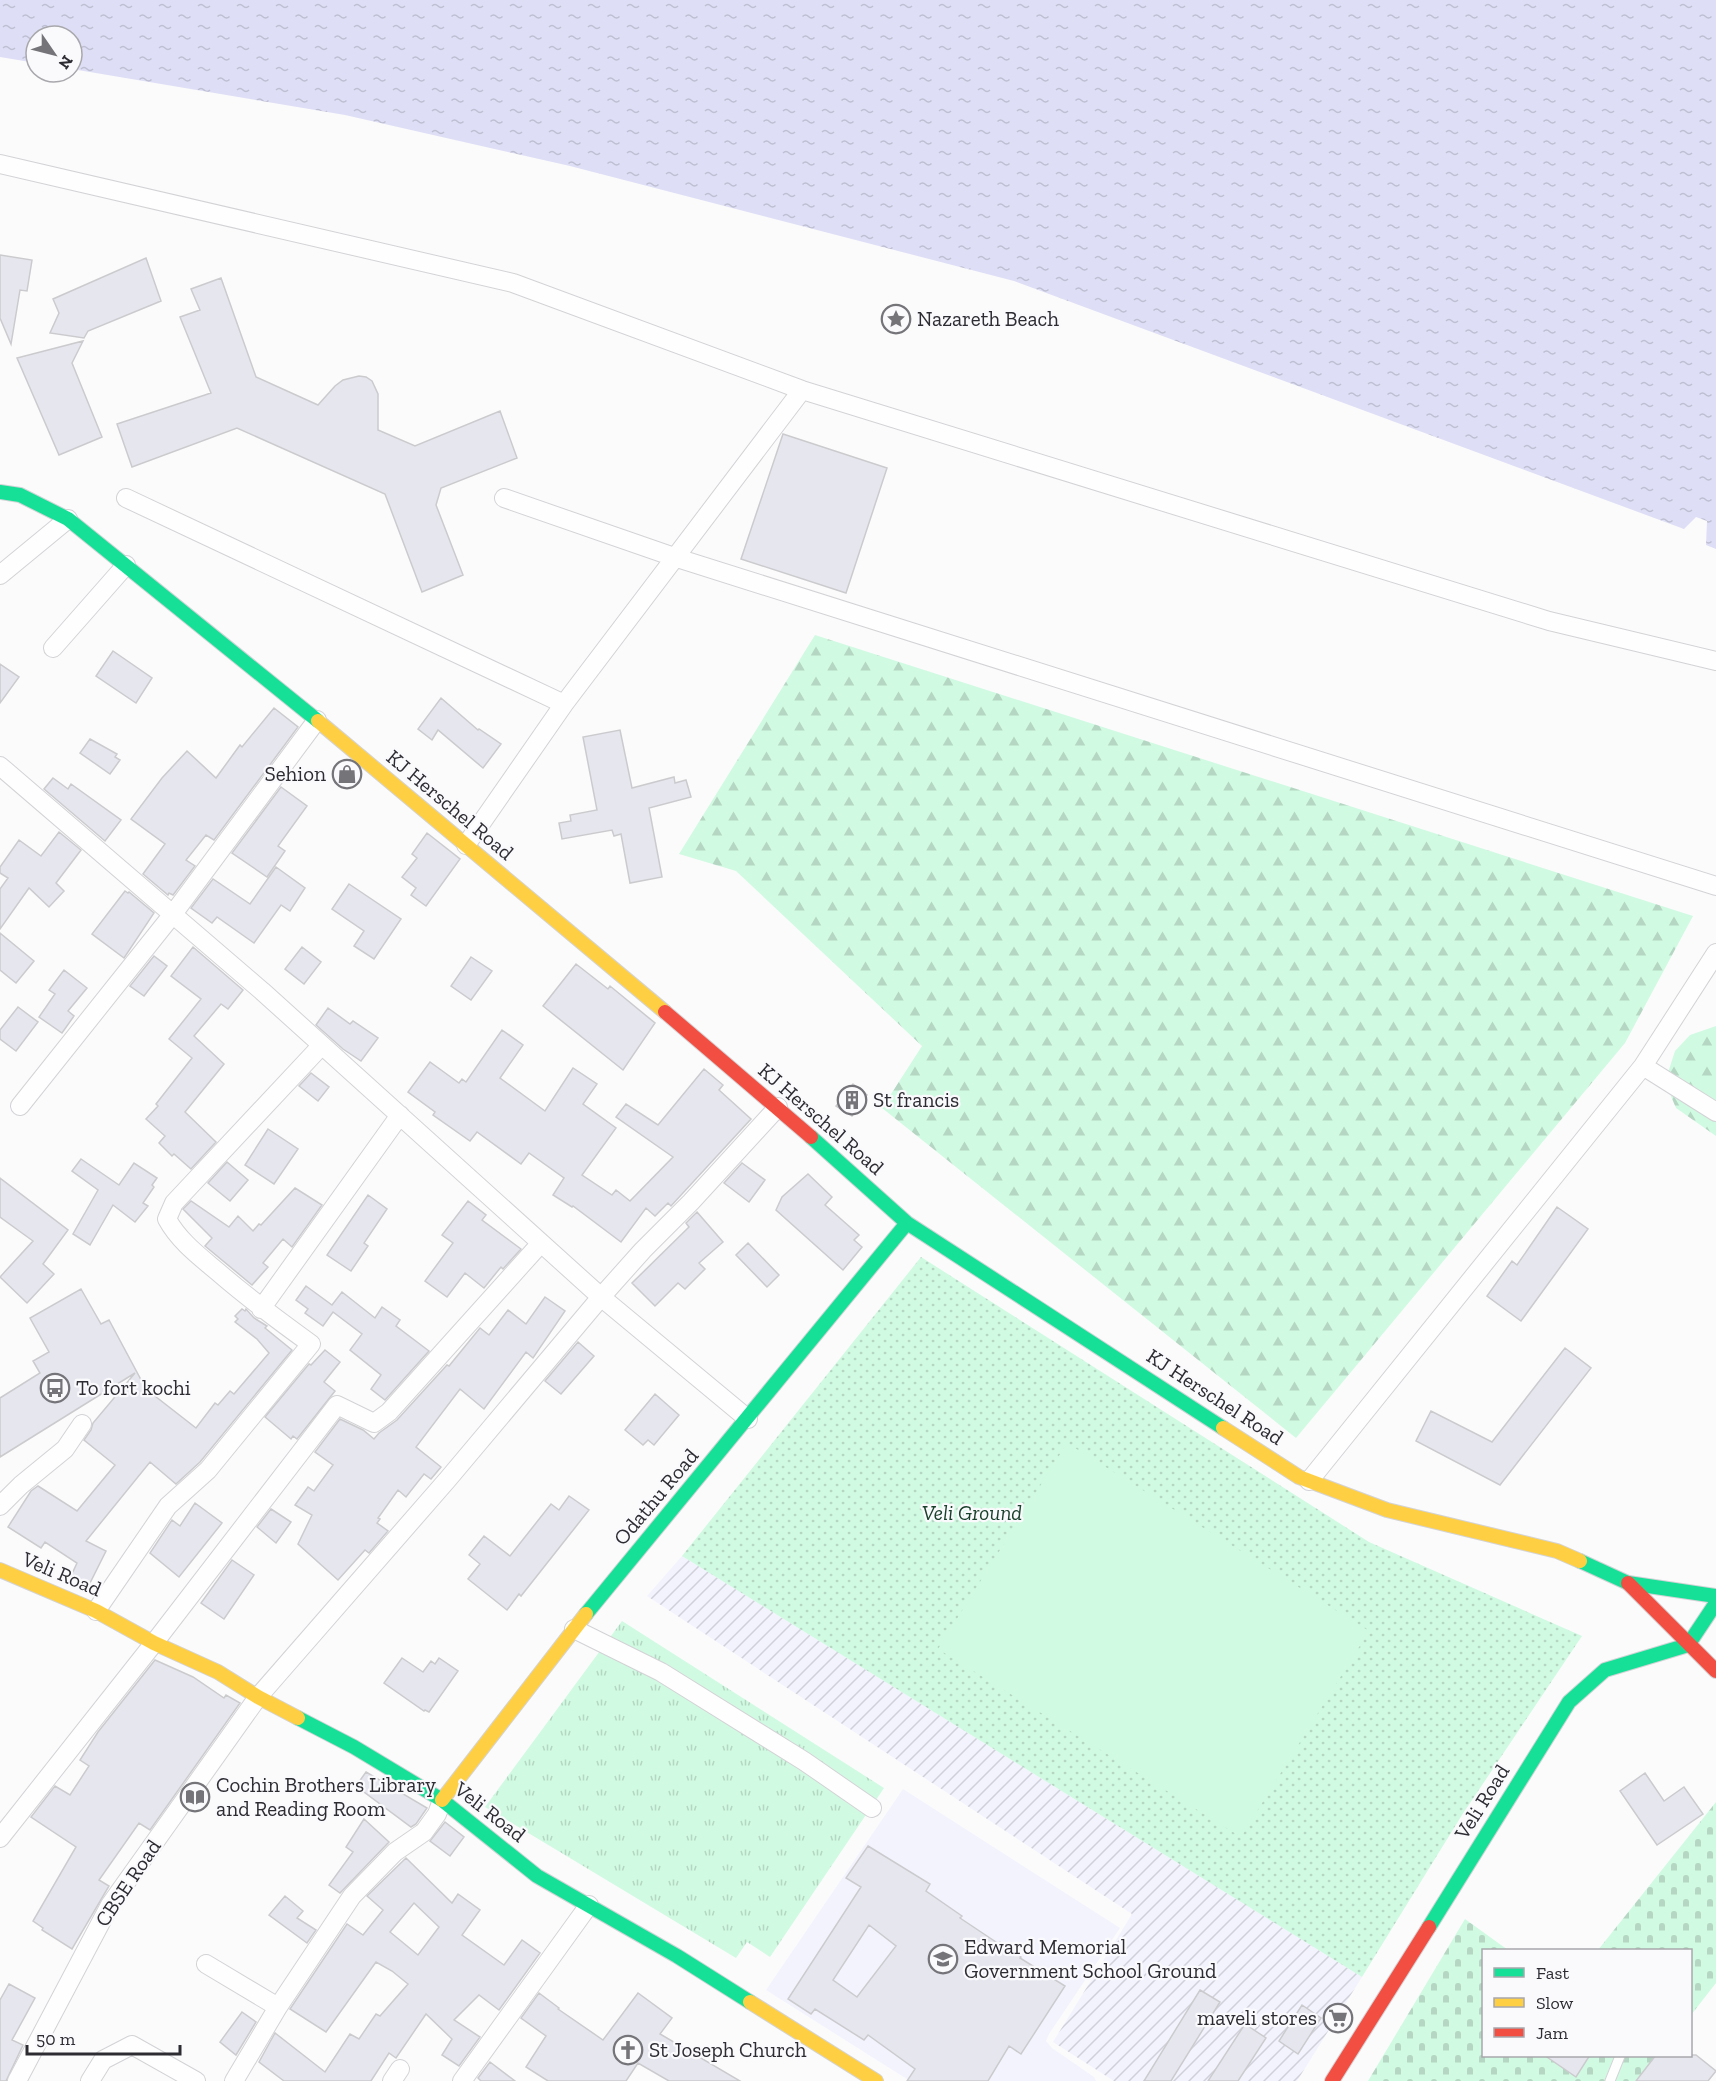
<svg xmlns="http://www.w3.org/2000/svg" width="1716" height="2081" viewBox="0 0 1716 2081" font-family="'Zilla Slab',serif">
<style>
.built{fill:#f3f3fe}
.industrial{fill:url(#industrial-furrows)}
.grass{fill:url(#grass-tufts)}
.forest{fill:url(#forest-firs)}
.cemetery{fill:url(#cemetery-stones)}
.park{fill:url(#park-dots)}
.pitch{fill:#d1fae2}
.water{fill:url(#water-ripples)}
.building{fill:#e6e6ef;stroke:#cbcbce;stroke-width:1.5;fill-rule:evenodd}
.lines{fill:none;stroke-linecap:round;stroke-linejoin:round}
.lane-casing{stroke:#d3d3d6;stroke-width:11}
.street-casing{stroke:#d3d3d6;stroke-width:20}
.fast-casing{stroke:#d3d3d6;stroke-width:16}
.slow-casing{stroke:#d3d3d6;stroke-width:16}
.jam-casing{stroke:#d3d3d6;stroke-width:16}
.lane{stroke:#fefeff;stroke-width:9}
.street{stroke:#fefeff;stroke-width:18}
.fast{stroke:#16e098;stroke-width:14}
.slow{stroke:#ffcf43;stroke-width:14}
.jam{stroke:#f24e42;stroke-width:14}
.labels{text-anchor:middle;stroke-width:4.5;stroke-linejoin:round;paint-order:stroke}
.poi-label{font-size:21px;fill:#2c2c32;stroke:#fafafd;text-anchor:start}
.street-label{font-size:21px;fill:#2c2c32;stroke:#fafafd}
.park-label{font-size:21px;font-style:italic;fill:#19412b;stroke:#fafafd}
</style>
<defs>
<pattern id="industrial-furrows" width="10" height="10" patternUnits="userSpaceOnUse" patternTransform="scale(1.5)"><rect width="10" height="10" fill="#f3f3fe"/><path d="M-1 1l2-2M0 10L10 0M9 11l2-2" fill="none" stroke="#d0d0da"/></pattern>
<pattern id="grass-tufts" width="24" height="20" patternUnits="userSpaceOnUse" patternTransform="scale(1.5)"><rect width="24" height="20" fill="#d1fae2"/><path d="M3 7l-1-3M5 7V3M7 7l1-3M15 17l-1-3M17 17v-4M19 17l1-3" fill="none" stroke="#b4d6c2"/></pattern>
<pattern id="forest-firs" width="22" height="20" patternUnits="userSpaceOnUse" patternTransform="scale(1.5)"><rect width="22" height="20" fill="#d1fae2"/><path d="M5 1l3.5 6h-7zM16 11l3.5 6h-7z" fill="#b4d6c2"/></pattern>
<pattern id="cemetery-stones" width="16" height="16" patternUnits="userSpaceOnUse" patternTransform="scale(1.5)"><rect width="16" height="16" fill="#d1fae2"/><path d="M2 7V4a2 2 0 0 1 4 0v3zM10 15v-3a2 2 0 0 1 4 0v3z" fill="#b4d6c2"/></pattern>
<pattern id="park-dots" width="8" height="8" patternUnits="userSpaceOnUse" patternTransform="scale(1.5)"><rect width="8" height="8" fill="#d1fae2"/><path d="M2 2h.1M6 6h.1" fill="none" stroke="#b4d6c2" stroke-width="1.8" stroke-linecap="round"/></pattern>
<pattern id="water-ripples" width="26" height="14" patternUnits="userSpaceOnUse" patternTransform="scale(1.5)"><rect width="26" height="14" fill="#dedef6"/><path d="M2 4q2-2 4 0t4 0M15 11q2-2 4 0t4 0" fill="none" stroke="#bfbfd3"/></pattern>
</defs>
<rect width="100%" height="100%" fill="#fbfbfc"/>
<path class="built" d="M903,1789L1120,1928L1049,2034L1046,2041L1052,2048L1094,2077L1096,2081H910L766,1990Z"/>
<path class="industrial" d="M682,1556L1362,1977L1297,2081H1114L1053,2042L1132,1914L647,1596Z"/>
<path class="grass" d="M622,1621L884,1788L770,1957L747,1942L736,1958L485,1807Z"/>
<path class="forest" d="M815,635L1693,916L1625,1043L1296,1438L882,1108L922,1046L736,871L679,854Z
M1716,1026V1136L1676,1108L1665,1082L1675,1051L1690,1035Z"/>
<path class="cemetery" d="M1716,1802V1983L1691,2015L1690,1950H1598Z
M1465,1919L1508,1950H1484V2056H1659L1639,2081H1368Z"/>
<path class="park" d="M921,1257L1369,1542L1582,1636L1462,1815L1362,1977L682,1556Z"/>
<path class="pitch" d="M1067,1443L1369,1631L1241,1837L938,1649Z"/>
<path class="water" d="M0,0H1716V549L1706,545L1707,521L1696,517L1684,529L1014,281L570,166L345,115L72,69V36H36V63L0,57Z"/>
<path class="building" d="M0,255L32,260L27,291L20,290L11,344L0,318Z
M146,258L161,301L88,331L84,338L50,333L59,313L53,299Z
M221,278L256,377L318,405L335,386L343,380L359,376L366,377L372,381L378,394V430L415,446L500,411L517,458L441,488L436,505L463,575L422,592L385,494L237,428L132,467L117,424L211,393L180,317L200,310L191,289Z
M83,341L72,363L102,437L59,455L17,358Z
M783,434L887,468L846,593L741,559Z
M113,651L152,678L136,703L96,676Z
M0,664L19,677L0,703Z
M441,698L478,730L479,729L501,744L483,768L438,730L432,740L418,729Z
M274,708L298,727L214,840L206,835L186,860L195,866L173,895L169,893L168,895L143,874L165,844L131,819L162,778L187,751L216,778L240,745L242,747Z
M620,730L632,788L674,777L675,783L686,780L691,797L649,808L662,877L630,883L621,834L614,836L612,830L562,839L559,823L571,821L570,815L597,810L583,737Z
M90,739L117,754L115,757L120,760L110,774L80,753Z
M53,778L68,789L71,784L121,820L105,841L44,789Z
M281,787L307,806L278,846L285,851L267,877L232,853Z
M59,832L81,850L56,883L64,891L49,907L29,888L0,929V889L8,878L0,873V867L19,840L41,856Z
M427,833L460,859L426,906L411,895L416,888L402,877L417,858L412,854Z
M276,867L305,888L290,911L281,905L254,943L217,917L212,923L191,908L213,879L250,904Z
M349,884L401,919L374,959L354,946L364,931L332,909Z
M125,891L128,893L129,892L154,913L124,958L92,934Z
M0,933L34,961L16,983L0,970Z
M193,947L243,990L228,1009L221,1004L194,1036L224,1064L185,1112L216,1142L191,1169L174,1154L172,1156L159,1143L165,1136L146,1119L158,1106L156,1104L192,1058L169,1039L201,999L171,976Z
M302,947L321,962L304,984L285,969Z
M154,956L167,966L144,996L130,986Z
M471,957L492,971L471,1000L451,986Z
M576,964L608,989L610,986L655,1023L623,1070L543,1006Z
M64,970L87,988L68,1011L74,1016L62,1033L39,1017L55,994L49,990Z
M18,1007L38,1022L16,1051L0,1039V1030Z
M328,1008L350,1024L353,1021L378,1038L361,1061L343,1049L316,1025Z
M502,1030L523,1045L500,1078L545,1111L573,1068L597,1084L583,1104L616,1128L582,1175L612,1195L616,1190L630,1201L673,1157L616,1117L626,1104L658,1125L704,1069L723,1085L719,1090L751,1119L671,1206L668,1203L655,1216L646,1208L621,1242L573,1206L572,1207L553,1195L564,1178L529,1153L521,1164L477,1132L470,1141L433,1115L435,1112L408,1092L430,1062L459,1083L462,1079L466,1082Z
M311,1073L329,1087L318,1101L299,1086Z
M853,1084L867,1095L852,1116L836,1106Z
M268,1129L298,1149L274,1184L245,1165Z
M81,1159L119,1185L134,1163L157,1178L152,1185L154,1187L143,1203L148,1206L135,1222L113,1205L90,1245L73,1234L98,1190L72,1171Z
M227,1162L248,1180L230,1201L208,1183Z
M742,1163L765,1180L749,1202L724,1183Z
M808,1174L832,1197L825,1205L859,1235L854,1240L862,1247L843,1270L776,1210L782,1197Z
M0,1178L68,1230L43,1264L54,1274L27,1303L0,1277L33,1241L0,1217Z
M295,1188L322,1205L292,1247L283,1239L263,1263L268,1267L252,1285L205,1246L212,1238L183,1209L191,1201L229,1227L238,1216L253,1231L259,1224L261,1225Z
M368,1195L387,1209L364,1243L368,1246L351,1271L327,1255Z
M468,1201L486,1215L482,1220L521,1249L503,1269L501,1267L484,1288L465,1273L447,1297L425,1281L453,1243L442,1235Z
M1557,1207L1588,1229L1521,1321L1487,1296L1512,1261L1517,1265Z
M697,1212L723,1242L699,1263L705,1269L685,1289L678,1283L655,1306L632,1283L689,1227L686,1223Z
M748,1243L779,1275L767,1287L736,1255Z
M306,1286L332,1305L342,1292L375,1318L382,1307L400,1320L396,1326L429,1351L385,1400L371,1389L381,1375L350,1350L362,1334L333,1312L323,1326L305,1313L308,1309L296,1300Z
M81,1289L101,1324L109,1320L146,1389L196,1428L215,1403L218,1405L230,1391L234,1394L269,1353L257,1339L235,1322L238,1319L235,1316L242,1309L245,1311L246,1309L254,1318L267,1326L265,1328L292,1350L200,1462L176,1484L150,1462L86,1541L106,1551L89,1585L71,1576L77,1563L45,1542L41,1548L8,1527L31,1491L38,1486L77,1511L115,1465L84,1440L91,1430L93,1423L135,1373L0,1457V1398L40,1373L33,1361L49,1352L30,1318Z
M545,1297L565,1311L533,1358L526,1352L484,1409L460,1389L416,1447L441,1467L431,1479L424,1474L406,1497L398,1490L378,1518L380,1519L377,1523L388,1531L369,1553L365,1550L338,1580L298,1544L312,1515L295,1505L308,1487L314,1491L333,1465L315,1452L340,1419L363,1430L374,1439L379,1433L397,1420L447,1365L449,1366L480,1328L489,1335L508,1310L526,1324Z
M578,1342L594,1356L561,1394L545,1381Z
M1565,1348L1591,1368L1500,1485L1416,1441L1431,1411L1492,1442Z
M325,1350L340,1362L324,1382L335,1391L297,1439L293,1436L291,1439L265,1417L309,1364L311,1365Z
M655,1394L679,1415L654,1445L648,1440L643,1445L625,1430Z
M569,1496L589,1510L521,1596L519,1594L507,1610L468,1579L480,1564L469,1555L484,1536L510,1556L551,1504L559,1510Z
M195,1503L222,1523L179,1577L150,1553L172,1520L180,1526Z
M271,1509L291,1522L276,1543L257,1527Z
M232,1560L254,1575L224,1619L201,1603Z
M402,1658L423,1672L431,1661L435,1664L439,1658L458,1671L429,1712L425,1710L424,1711L384,1683Z
M155,1660L193,1677L224,1698L226,1695L240,1703L150,1830L139,1823L99,1880L109,1886L72,1949L42,1930L43,1928L33,1921L76,1847L31,1817L55,1786L70,1795L89,1766L80,1760L98,1732Z
M366,1772L427,1808L416,1824L411,1827L356,1786Z
M1645,1773L1664,1801L1684,1787L1703,1814L1657,1845L1620,1791Z
M364,1819L389,1842L340,1893L329,1885L353,1852L346,1847Z
M445,1822L464,1837L450,1856L430,1841Z
M868,1846L930,1884L926,1891L962,1916L960,1918L999,1944L1000,1942L1021,1957L1020,1958L1065,1986L1021,2054L1009,2046L988,2081H907L915,2069L868,2035L864,2040L815,2009L811,2014L788,1999L861,1887L846,1878ZM869,1925L896,1946L857,1997L833,1980Z
M406,1858L452,1903L458,1894L480,1910L462,1935L504,1965L522,1940L540,1953L499,2010L479,1995L454,2020L480,2037L459,2066L442,2055L452,2039L426,2014L396,2058L389,2053L371,2081H284L259,2062L275,2033L325,2072L350,2034L359,2039L376,2014L380,2016L408,1984L392,1971L376,1962L326,2032L290,2009L347,1924L363,1935L383,1910L367,1896ZM414,1903L439,1927L418,1955L390,1932Z
M285,1896L303,1911L297,1918L316,1930L307,1943L269,1915Z
M9,1984L35,1998L12,2040L23,2045L6,2081H0V2000Z
M1200,1990L1220,2002L1171,2081H1144Z
M539,1993L559,2008L558,2009L603,2040L638,1993L672,2018L660,2034L740,2081H669L638,2063L626,2081H548L526,2067L546,2036L521,2018Z
M1302,2005L1321,2018L1298,2054L1279,2041Z
M242,2012L256,2022L236,2055L220,2042Z
M1245,2024L1266,2038L1238,2081H1208Z
M1544,2055H1590L1576,2077Z
M1656,2055H1696L1716,2071L1708,2081H1636Z
M490,2062L515,2081H481L478,2078Z"/>
<g class="lines">
<g class="lane-casing">
<path id="lane" d="M1610,2081L1620,2056"/>
</g>
<g class="street-casing">
<path id="street" d="M0,164L513,283L802,390L1549,621L1716,661
M126,498L564,704
M504,498L677,558L1716,886
M0,575L68,519
M53,648L126,565
M0,766L262,991L601,1297L748,1419
M466,845L564,704L802,390
M1643,1066L1716,1112
M20,1106L173,914L317,720
M261,1309L400,1115
M1309,1481L1643,1066L1716,953
M0,1506L21,1485L65,1449L82,1424
M96,1611L168,1506L208,1470L311,1344C279,1321 248,1298 218,1272C199,1256 179,1241 167,1219L174,1203L322,1045
M574,1629L661,1672L804,1761L872,1808
M0,1838L154,1643L337,1405L374,1423L389,1412L541,1243
M206,1964L278,2007
M17,2081L110,1905L258,1697L448,1479L601,1297L643,1250L691,1202L778,1107
M90,2081L103,2060L132,2045L196,2081
M234,2081L278,2007L352,1896L395,1852L424,1832L437,1814L442,1800
M392,2081L400,2069
M462,2081L589,1905"/>
</g>
<g class="fast-casing">
<path id="fast" d="M0,492L20,495L68,519L318,721
M811,1137L907,1223L1223,1428
M1580,1561L1628,1583L1716,1596
M586,1614L907,1223
M298,1718L354,1747L442,1800L537,1876L677,1956L750,2002
M1429,1927L1569,1702L1605,1670L1688,1645L1716,1603"/>
</g>
<g class="slow-casing">
<path id="slow" d="M318,721L665,1012
M1223,1428L1299,1477L1387,1510L1557,1551L1580,1561
M0,1570L96,1611L154,1643L218,1672L258,1697L298,1718
M442,1800L586,1614
M750,2002L876,2081"/>
</g>
<g class="jam-casing">
<path id="jam" d="M665,1012L811,1137
M1628,1583L1716,1671
M1332,2081L1429,1927"/>
</g>
<use href="#lane" class="lane"/>
<use href="#street" class="street"/>
<use href="#fast" class="fast"/>
<use href="#slow" class="slow"/>
<use href="#jam" class="jam"/>
</g>
<defs>
<g id="sight-ring" transform="scale(1.5)"><circle r="9.5" fill="#fafafd" stroke="#747479" stroke-width="1.5"/><path d="M0-6L1.8-2.2L6-1.7L2.9 1.2L3.7 5.4L0 3.3L-3.7 5.4L-2.9 1.2L-6-1.7L-1.8-2.2Z" fill="#747479"/></g>
<g id="shop-ring" transform="scale(1.5)"><circle r="9.5" fill="#fafafd" stroke="#747479" stroke-width="1.5"/><path d="M-5-2.5h2.3a2.7 3.5 0 0 1 5.4 0H5L5.5 6h-11ZM-1.5-2.5h3a1.5 2.3 0 0 0-3 0Z" fill="#747479"/></g>
<g id="building-ring" transform="scale(1.5)"><circle r="9.5" fill="#fafafd" stroke="#747479" stroke-width="1.5"/><path d="M-4-6H4V6H1V3H-1V6H-4ZM-2.5-4.3h1.7v1.8h-1.7ZM.8-4.3h1.7v1.8H.8ZM-2.5-1h1.7V.8h-1.7ZM.8-1h1.7V.8H.8Z" fill="#747479"/></g>
<g id="bus-ring" transform="scale(1.5)"><circle r="9.5" fill="#fafafd" stroke="#747479" stroke-width="1.5"/><path d="M-5-6H5V4H4V6H2V4H-2V6H-4V4H-5ZM-3.5-4V0h7V-4ZM-3.5 1.2v1.5H-2V1.2ZM2 1.2v1.5H3.5V1.2Z" fill="#747479"/></g>
<g id="library-ring" transform="scale(1.5)"><circle r="9.5" fill="#fafafd" stroke="#747479" stroke-width="1.5"/><path d="M-6-4Q-3-5.5-.7-3.5V5Q-3 3-6 4ZM6-4Q3-5.5 .7-3.5V5Q3 3 6 4Z" fill="#747479"/></g>
<g id="school-ring" transform="scale(1.5)"><circle r="9.5" fill="#fafafd" stroke="#747479" stroke-width="1.5"/><path d="M0-5L7-2L0 1L-7-2ZM-4 1L0 2.5L4 1V4Q0 6-4 4Z" fill="#747479"/></g>
<g id="supermarket-ring" transform="scale(1.5)"><circle r="9.5" fill="#fafafd" stroke="#747479" stroke-width="1.5"/><path d="M-6-5.5h2.5l.6 2H6L4.5 2H-2.5L-4.4-4H-6ZM-1.5 3.2a1.3 1.3 0 1 0 .1 0ZM3 3.2a1.3 1.3 0 1 0 .1 0Z" fill="#747479"/></g>
<g id="church-ring" transform="scale(1.5)"><circle r="9.5" fill="#fafafd" stroke="#747479" stroke-width="1.5"/><path d="M-1.2-6h2.4v3.5h3.3v2.4h-3.3V6h-2.4V-.1h-3.3v-2.4h3.3Z" fill="#747479"/></g>
</defs>
<g fill-rule="evenodd">
<use href="#sight-ring" x="896" y="319"/>
<use href="#shop-ring" x="347" y="774"/>
<use href="#building-ring" x="852" y="1100"/>
<use href="#bus-ring" x="55" y="1388"/>
<use href="#library-ring" x="195" y="1797"/>
<use href="#school-ring" x="943" y="1959"/>
<use href="#supermarket-ring" x="1338" y="2018"/>
<use href="#church-ring" x="628" y="2050"/>
</g>
<g class="labels">
<g class="poi-label">
<text x="917" y="326">Nazareth Beach</text>
<text x="326" y="781" text-anchor="end">Sehion</text>
<text x="873" y="1107">St francis</text>
<text x="76" y="1395">To fort kochi</text>
<text x="216" y="1792">Cochin Brothers Library<tspan x="216" dy="24">and Reading Room</tspan></text>
<text x="964" y="1954">Edward Memorial<tspan x="964" dy="24">Government School Ground</tspan></text>
<text x="1317" y="2025" text-anchor="end">maveli stores</text>
<text x="649" y="2057">St Joseph Church</text>
</g>
<g class="street-label">
<text transform="translate(450 805) rotate(40)" y="7">KJ Herschel Road</text>
<text transform="translate(821 1119) rotate(41)" y="7">KJ Herschel Road</text>
<text transform="translate(1215 1397) rotate(33)" y="7">KJ Herschel Road</text>
<text transform="translate(656 1497) rotate(-50)" y="7">Odathu Road</text>
<text transform="translate(62 1574) rotate(23)" y="7">Veli Road</text>
<text transform="translate(1482 1802) rotate(-58)" y="7">Veli Road</text>
<text transform="translate(490 1812) rotate(38)" y="7">Veli Road</text>
<text transform="translate(128 1883) rotate(-56)" y="7">CBSE Road</text>
</g>
<g class="park-label">
<text x="972" y="1520">Veli Ground</text>
</g>
</g>
<rect x="1482" y="1949" width="210" height="108" fill="#fafafd" stroke="#a8a8ac" stroke-width="1.5"/>
<rect x="1494" y="1968" width="30" height="9" fill="#16e098" stroke="#a8a8ac" stroke-width="1.5"/>
<text x="1536" y="1979" font-size="18" fill="#2c2c32">Fast</text>
<rect x="1494" y="1998" width="30" height="9" fill="#ffcf43" stroke="#a8a8ac" stroke-width="1.5"/>
<text x="1536" y="2009" font-size="18" fill="#2c2c32">Slow</text>
<rect x="1494" y="2028" width="30" height="9" fill="#f24e42" stroke="#a8a8ac" stroke-width="1.5"/>
<text x="1536" y="2039" font-size="18" fill="#2c2c32">Jam</text>
<g transform="translate(54 54) rotate(125)"><circle r="28" fill="#fafafd" stroke="#a8a8ac" stroke-width="1.5"/>
<path d="M0-4.5L10 22L0 15L-10 22Z" fill="#747479"/>
<text y="-9" font-size="16" font-weight="bold" text-anchor="middle" fill="#2c2c32">N</text>
</g>
<path d="M27 2045v9h153v-9" fill="none" stroke="#2c2c32" stroke-width="3"/>
<text x="36" y="2045" font-size="18" fill="#2c2c32" stroke="#fafafd" stroke-width="4.5" paint-order="stroke">50 m</text>
</svg>
